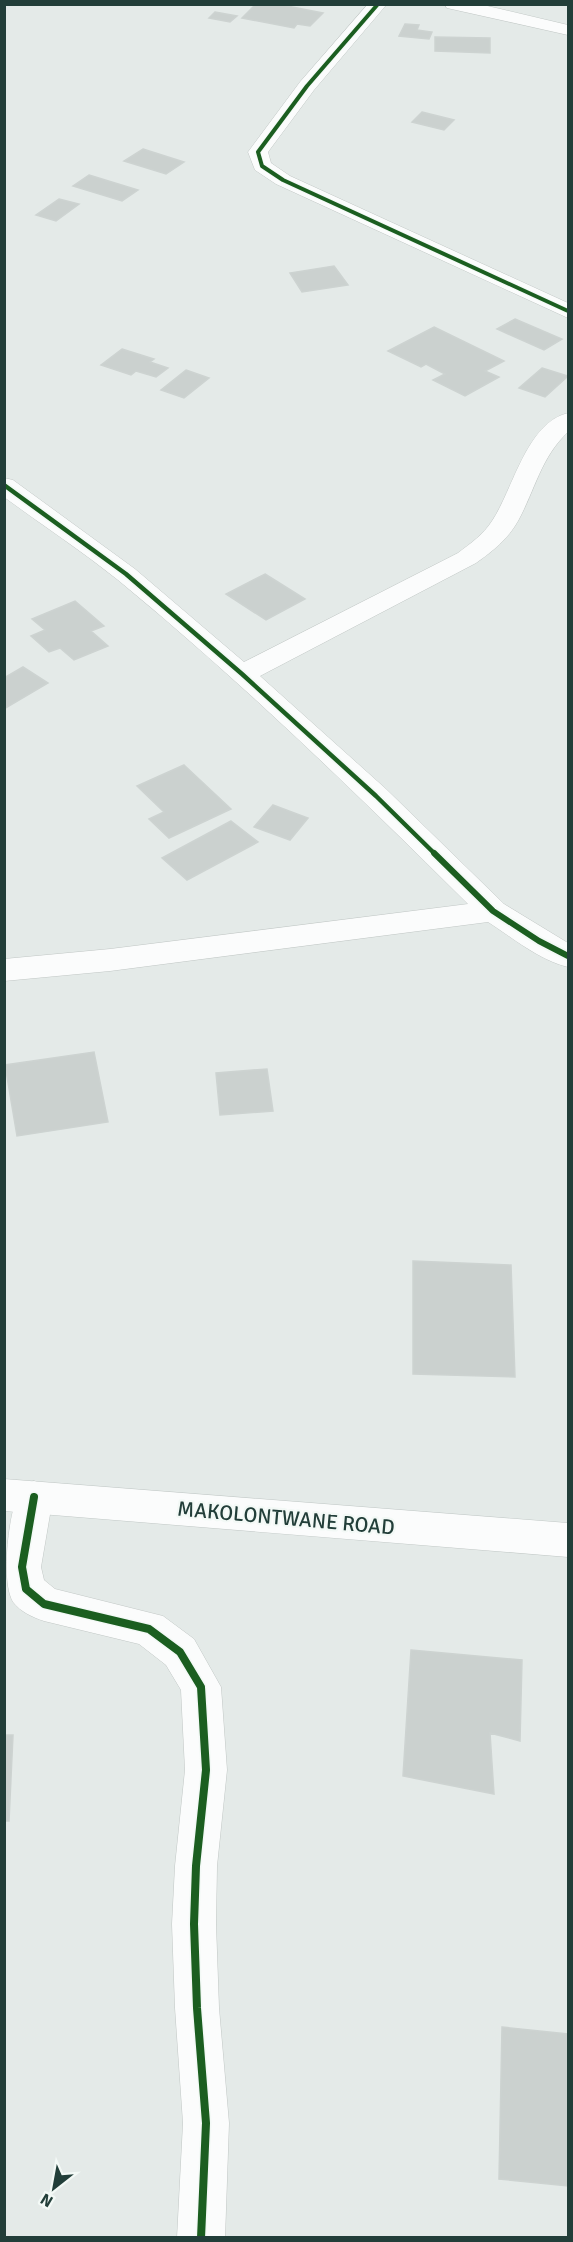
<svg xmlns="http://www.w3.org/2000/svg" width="573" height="2242" viewBox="0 0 573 2242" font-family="Signika,sans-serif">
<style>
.building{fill:#cbd1cf;stroke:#cdd3d1;stroke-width:1.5}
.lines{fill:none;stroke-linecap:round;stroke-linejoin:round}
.street-casing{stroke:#c1c7c5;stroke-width:1}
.secondary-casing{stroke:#c0c7c5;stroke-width:1}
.street{fill:#fbfcfc;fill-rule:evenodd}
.secondary{fill:#fbfcfc;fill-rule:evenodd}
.cycleway-far3-casing{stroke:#f3f9f6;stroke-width:6}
.cycleway-far2-casing{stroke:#f3f9f6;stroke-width:8}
.cycleway-far1-casing{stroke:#f3f9f6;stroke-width:10}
.cycleway-casing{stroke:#f3f9f6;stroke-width:11}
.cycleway-far3{stroke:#1b5e20;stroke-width:4}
.cycleway-far2{stroke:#1b5e20;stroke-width:4.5}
.cycleway-far1{stroke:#1b5e20;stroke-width:6}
.cycleway{stroke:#1b5e20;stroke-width:8}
.labels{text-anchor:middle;stroke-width:4.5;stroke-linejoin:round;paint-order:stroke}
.street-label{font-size:21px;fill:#223e39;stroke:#f3f9f6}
</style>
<rect width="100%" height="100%" fill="#e4eae8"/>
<path class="building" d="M256,4H277L323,13L310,26L297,24L294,28L242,18Z
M215,12L237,16L230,22L209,18Z
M405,24L419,25L417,30L432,32L429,39L399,36Z
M435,37L490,38V53L435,51Z
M422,112L454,120L444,130L412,122Z
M143,149L184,162L166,174L124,161Z
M89,175L138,190L122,201L73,186Z
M59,199L79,204L56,221L36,215Z
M334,266L348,285L302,292L290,273Z
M515,319L562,339L544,350L497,329Z
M434,327L504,361L485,371L499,377L465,396L433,380L445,374L426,364L421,367L388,351Z
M122,349L154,359L150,362L168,368L156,377L136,371L131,375L101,365Z
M542,368L568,376L545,397L519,388Z
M186,370L209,378L184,398L161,390Z
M265,574L305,599L266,620L226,594Z
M75,601L104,626L91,631L108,646L74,660L60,648L49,652L31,636L45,630L32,619Z
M23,667L48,683L4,709V678Z
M184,765L231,809L169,838L149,819L164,812L137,786Z
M273,805L308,818L290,840L254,827Z
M231,821L258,842L187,880L162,858Z
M94,1052L108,1122L17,1136L5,1065Z
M267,1069L273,1111L220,1115L216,1073Z
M413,1261L511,1265L515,1377L413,1374Z
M411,1650L522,1660L520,1741L490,1733L494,1794L403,1776Z
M4,1735H13L9,1821H4Z
M502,2027L568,2034V2186L499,2179Z"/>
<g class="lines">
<g class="street-casing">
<path id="street" d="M368,4H387L314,90L268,152L271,163L290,176L568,303V318L276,184L255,170L248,152L251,148L300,82Z
M444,4H479L568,25V35L447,8Z
M568,413V432C541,457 535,490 518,521C508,539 493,551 476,563L260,676L386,789L504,904L568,943V967C539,960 513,938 488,922L110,971L4,981V959L110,949L468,904C355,792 241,681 118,580C82,551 42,525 4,497V478L13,480L135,569L244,662L458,553C471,543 483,535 492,521C513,490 526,423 568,413Z
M34,1481L47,1486L53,1497L41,1567L44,1580L55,1589L163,1616L194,1639L221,1687L227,1770L217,1866L216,1924L219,2008L229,2123L225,2238H177L183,2123L175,2008L172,1924L175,1866L185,1770L181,1690L166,1665L139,1644L44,1621C32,1617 21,1612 13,1602C0,1580 9,1509 21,1486Z"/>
</g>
<g class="secondary-casing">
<path id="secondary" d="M4,1479L568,1523V1557L4,1511Z"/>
</g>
<use href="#street" class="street"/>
<use href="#secondary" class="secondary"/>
<g class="cycleway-far3-casing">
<path id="cycleway-far3" d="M378,4L307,86L258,152L262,166L283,180L568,311"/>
</g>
<g class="cycleway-far2-casing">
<path id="cycleway-far2" d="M4,485L126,574L242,674L376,796L435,854"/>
</g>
<g class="cycleway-far1-casing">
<path id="cycleway-far1" d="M434,853L493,911L539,941L568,956"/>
</g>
<g class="cycleway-casing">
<path id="cycleway" d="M34,1497L22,1567L26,1589L44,1604L149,1629L180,1652L201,1687L206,1770L196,1866L194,1924L197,2008L206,2123L201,2238"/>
</g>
<use href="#cycleway-far3" class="cycleway-far3"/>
<use href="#cycleway-far2" class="cycleway-far2"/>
<use href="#cycleway-far1" class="cycleway-far1"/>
<use href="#cycleway" class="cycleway"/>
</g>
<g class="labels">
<g class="street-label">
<text transform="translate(286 1518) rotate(5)" y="7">MAKOLONTWANE ROAD</text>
</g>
</g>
<rect width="573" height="2242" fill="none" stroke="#223e39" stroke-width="12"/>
<g transform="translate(54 2188) rotate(211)" stroke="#f3f9f6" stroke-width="4.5" paint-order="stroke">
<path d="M0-4.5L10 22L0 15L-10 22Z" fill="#223e39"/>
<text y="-9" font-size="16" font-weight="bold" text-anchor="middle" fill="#223e39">N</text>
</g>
</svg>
